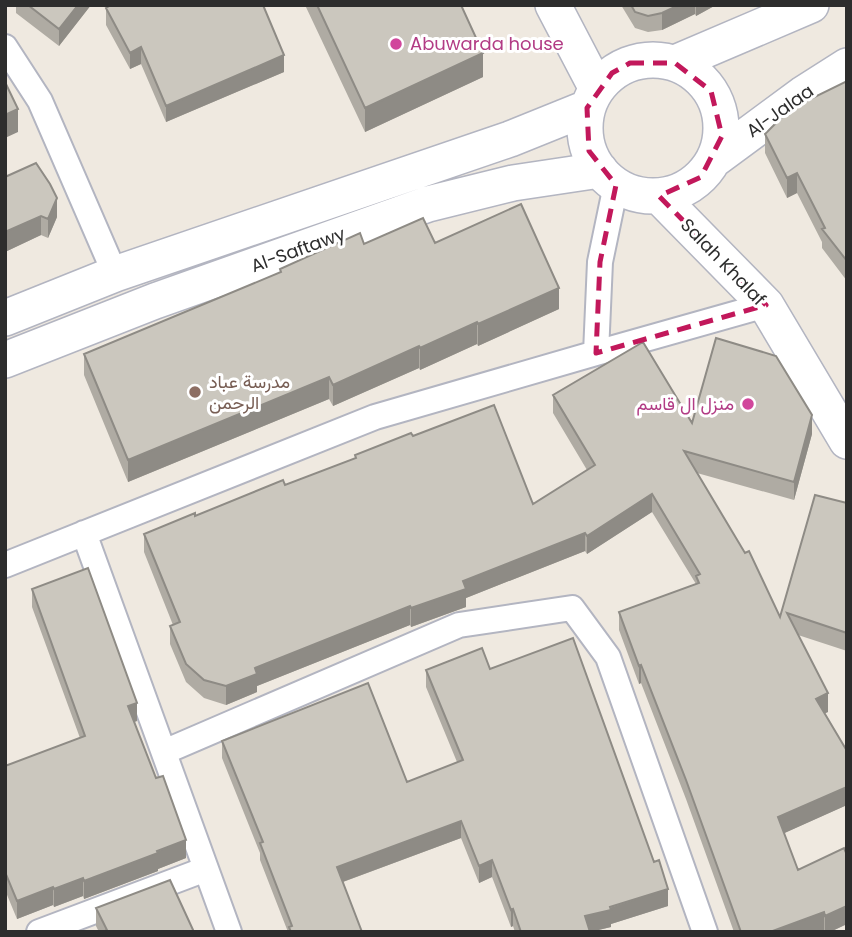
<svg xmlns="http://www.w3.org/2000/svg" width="852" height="937" viewBox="0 0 852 937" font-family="Poppins,Vazirmatn,sans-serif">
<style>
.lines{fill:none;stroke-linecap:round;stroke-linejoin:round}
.street-casing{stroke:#b3b5c1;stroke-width:28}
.secondary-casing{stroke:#b3b5c1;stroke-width:38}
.street{stroke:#fff;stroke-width:24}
.secondary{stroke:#fff;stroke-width:35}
.wall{fill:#afaba3}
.shaded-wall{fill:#8e8b85}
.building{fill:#cbc7be;stroke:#8e8b85;stroke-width:2}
.marked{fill:none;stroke:#c2185b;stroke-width:5;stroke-dasharray:14 9;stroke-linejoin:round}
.hotel-dot{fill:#d1479c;stroke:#fff;stroke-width:2.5}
.education-dot{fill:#8d6e63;stroke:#fff;stroke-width:2.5}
.labels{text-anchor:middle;stroke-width:6;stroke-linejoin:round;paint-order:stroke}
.hotel-label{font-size:18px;fill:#b23c85;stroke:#fff;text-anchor:start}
.street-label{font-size:18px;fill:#2d2d2d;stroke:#fff}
.education-label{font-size:18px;fill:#785e54;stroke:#fff;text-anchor:start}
</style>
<rect width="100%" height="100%" fill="#efe9e0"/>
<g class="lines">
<g class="street-casing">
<path id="street" d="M5,47L40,101L115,274
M596,353L766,305
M84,533L229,932
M5,565L375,417L596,353L600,262L616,185
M164,752L459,625L572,608L608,657L705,932
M39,932L206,869"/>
</g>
<g class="secondary-casing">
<path id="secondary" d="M553,5L597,89
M585 128a68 68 0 1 1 136 0a68 68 0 1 1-136 0Z
M675,63L811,5
M715,159L803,94L847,66
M659,196L766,305L847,441
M5,318L115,274L510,139L587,108
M5,360L155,301L428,204L513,183L600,170"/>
</g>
<use href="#street" class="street"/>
<use href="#secondary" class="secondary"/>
</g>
<path class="wall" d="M16,5H91L59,46L16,13Z
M305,5H461L483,77L365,132Z
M621,5H716L696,16L695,14L662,30L648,32L635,28Z
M106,8L284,72L166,122L141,64L130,69L106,25Z
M847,81V281L822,248V242L797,193L787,198L765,153V134Z
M5,177L57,217L48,238L41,235L5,252Z
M435,243L559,309L478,346L477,344L420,370L419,368L333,406L329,399L128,482L84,375V354L280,273V269L364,244Z
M553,395L692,423L812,434L794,500L697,473L780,617L847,503V651L798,635L828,712L825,713L847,751V805L784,833L798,870L847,924L830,932H824V931L821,932H734L686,799L641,683L639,684L619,630V612L696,584L652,512L587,554L585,551L466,598V607L411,627L410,625L257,686V692L226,705L204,698L186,682L170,644V626L173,625L144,552V534L285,485L355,458V455L413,436L533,504L587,470L553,413Z
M32,589L137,721L134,722L186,858L158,869V871L84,899L83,896L54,907L53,905L17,919L5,890V766L80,738L32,607Z
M490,669L668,906L611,924V927L590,932H515L513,926L511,927L492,877L479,883L461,838L343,882L362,932H288L260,860V853L222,758V741L407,782L457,762L426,687V670Z
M96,908L194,932H99L96,926Z"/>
<path class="shaded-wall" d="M78,5H91L59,46V29Z
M679,5H695V14L662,30V13Z
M696,5H716L696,16Z
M141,47V64L130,69V53Z
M483,53V77L365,132V108Z
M284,55V72L166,122V106Z
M18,109V132L5,138V115Z
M797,173V193L787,198V178Z
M57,198V217L48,238V219Z
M41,216V235L5,252V232Z
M559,288V309L478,346V324Z
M477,322V344L420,370V348Z
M419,346V368L333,406V385Z
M329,377V399L128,482V460Z
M812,415V434L794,500V482Z
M652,494V512L587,554V536Z
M585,533V551L466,598V607L411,627V608L463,581Z
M410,606V625L257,686V692L226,705V686L255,668Z
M641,665V683L639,684V666Z
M828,693V712L816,717V699Z
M137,703V721L128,724V706Z
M847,787V805L778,836V817Z
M461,821V838L337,884V867Z
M186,840V858L158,869V871L84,899V881Z
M492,860V877L479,883V866Z
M83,878V896L54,907V889Z
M53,887V905L17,919V901Z
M668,889V906L611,924V927L590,932L585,916Z
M847,906V924L830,932H825V916Z
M513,909V926L511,927V910Z
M824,912V931L821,932H770Z"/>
<path class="building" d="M28,5H78L59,29Z
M111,5H263L284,55L166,106L141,47L130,53L106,8Z
M317,5H461L483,53L365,108Z
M631,5H679L662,13L648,16L635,12Z
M847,81V261L822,229L825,228L797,173L787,178L765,134L790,109Z
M5,82L18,109L5,115Z
M36,163L50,184L57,198L48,219L41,216L5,232V177Z
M521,204L559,288L478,324L477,322L420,348L419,346L333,385L329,377L128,460L84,354L281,272L280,269L360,233L364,244L423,218L435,243Z
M716,338L776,356L812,415L794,482L684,451L745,553L749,551L780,617L815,495L847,503V633L787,613L828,693L816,699L847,751V787L778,817L798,870L844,848L847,855V906L825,916L824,912L770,932H741L686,780L641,665L639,666L619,612L699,583L696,576L700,574L652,494L587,536L585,533L463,581L466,589L411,608L410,606L255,668L257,674L226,686L204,680L186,664L170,626L180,622L144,534L195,513V516L283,480L285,485L356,458L355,455L411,433L413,436L494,405L533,504L595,465L553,395L643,342L692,423Z
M88,568L137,703L128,706L156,778L163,776L186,840L157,851L158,853L84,881L83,878L54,889L53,887L17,901L5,872V766L85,736L32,589Z
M573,638L654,862L659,860L668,889L610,907L611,910L585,916L590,932H521L513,909L511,910L492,860L479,866L461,821L337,867L362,932H291L289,927L292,926L260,843L263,842L222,741L368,683L407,782L463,760L426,670L482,648L490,669Z
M170,880L194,932H103L107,930L96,908Z"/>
<path class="marked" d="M630,63H675L711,91L722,136L701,177L659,196L766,305L596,353L600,262L616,185L589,151L587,108L612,73Z"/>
<g class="hotel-dot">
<circle cx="396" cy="44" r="7"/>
<circle cx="748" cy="404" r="7"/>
</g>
<circle class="education-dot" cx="195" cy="392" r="7"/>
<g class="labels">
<g class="hotel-label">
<text x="410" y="50">Abuwarda house</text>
<text x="734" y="410" text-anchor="end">منزل ال قاسم</text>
</g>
<g class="street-label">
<text transform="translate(780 111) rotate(-35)" y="6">Al-Jalaa</text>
<text transform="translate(298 250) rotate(-20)" y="6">Al-Saftawy</text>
<text transform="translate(723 262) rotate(46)" y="6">Salah Khalaf</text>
</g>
<g class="education-label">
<text x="209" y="388">مدرسة عباد<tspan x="209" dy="21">الرحمن</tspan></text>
</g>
</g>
<rect width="852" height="937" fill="none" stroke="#2d2d2d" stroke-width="14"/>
</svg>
